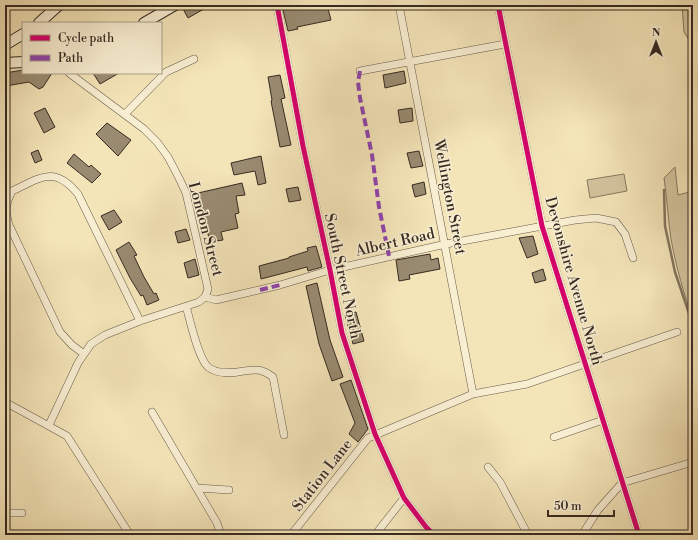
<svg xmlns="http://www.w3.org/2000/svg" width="698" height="540" viewBox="0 0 698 540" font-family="'Libre Bodoni',serif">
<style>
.green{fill:#d4c59f;stroke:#857860}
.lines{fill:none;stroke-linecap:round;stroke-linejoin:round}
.stream{stroke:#81745e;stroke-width:2.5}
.building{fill:#998b71;stroke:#362a22}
.street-casing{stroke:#665948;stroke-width:8}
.secondary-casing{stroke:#362a22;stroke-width:12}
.street{stroke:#f8eed2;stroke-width:7}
.secondary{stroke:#f8eed2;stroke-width:10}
.quiet{stroke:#8e44ad;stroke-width:4;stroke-dasharray:8 4;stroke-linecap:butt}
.cycleway-casing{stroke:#f8eed2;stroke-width:8}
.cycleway{stroke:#d6006c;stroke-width:5}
.labels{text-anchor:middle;stroke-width:3;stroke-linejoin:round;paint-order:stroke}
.street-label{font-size:15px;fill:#362a22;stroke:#f8eed2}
</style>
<rect width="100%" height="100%" fill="#f4e5b9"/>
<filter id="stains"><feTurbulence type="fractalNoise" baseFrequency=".005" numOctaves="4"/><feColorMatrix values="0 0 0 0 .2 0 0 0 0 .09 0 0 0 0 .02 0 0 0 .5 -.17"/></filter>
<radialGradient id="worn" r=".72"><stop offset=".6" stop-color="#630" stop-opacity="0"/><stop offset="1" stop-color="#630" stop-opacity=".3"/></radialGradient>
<path class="green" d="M682,5H693V33L691,43L684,32Z
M675,167L678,195L693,191V320C684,294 676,267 671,239C668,219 667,198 664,178Z
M624,174L627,191L590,198L587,180Z"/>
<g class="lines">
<path class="stream" d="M664,190L665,226L675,272L693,325"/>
</g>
<path class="building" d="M181,5H211L188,18Z
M289,5H293V8L308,5H327L331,20L297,27L298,29L288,31L282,6Z
M23,70V73H52L43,87L39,89L29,82L6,86L5,73Z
M404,71L406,83L385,88L383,75Z
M93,73H119L100,84Z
M280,75L285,98L281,99L291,145L280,147L271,101L272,100L268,77Z
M45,108L55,127L44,133L34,113Z
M412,108L413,121L400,123L398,110Z
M107,123L131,140L118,156L96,134Z
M38,150L42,160L35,163L31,153Z
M419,151L423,166L411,168L407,153Z
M74,154L89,167L91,165L101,174L92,183L67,163Z
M261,156L266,183L258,185L255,171L234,175L231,163Z
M424,182L426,194L415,197L412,185Z
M242,183L245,195L236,196L239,213L235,214L238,228L221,232L223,240L210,242L207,230L204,231L198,202H200L198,193Z
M298,187L301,200L289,202L286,189Z
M114,210L122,222L109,230L101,216Z
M186,229L190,240L178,243L175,232Z
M533,236L538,254L527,258L519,238Z
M129,242L137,255L134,256L144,277L154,294L156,293L159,300L147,305L143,295L141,296L130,278L116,250Z
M316,246L322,267L308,271L307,267L261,279L259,266L289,258V257L308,251L307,248Z
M430,254L431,260L438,258L440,269L409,275L410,279L399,281L396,260Z
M195,259L199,275L188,278L184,263Z
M543,269L546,280L535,283L532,273Z
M317,283L330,340L343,377L332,381L319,344L306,286Z
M356,312L364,341L353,344L345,315Z
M351,380L368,429L358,442L349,434L355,423L340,384Z"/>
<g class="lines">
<g class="street-casing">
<path id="street" d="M277,5L303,146L330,270L342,333L375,434L404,498L426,527L434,535
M399,5L473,394
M498,5L542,226L639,535
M360,71L505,44
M125,114L166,72L194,59
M205,297L216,300L280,285L330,270L446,244L575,220L596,218L616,222L625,234L633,258
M186,306C190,320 198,358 208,367C218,375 233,373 244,371C258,369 262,369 273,377L284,435
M84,354L72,345L60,332L9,225C5,210 5,205 12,191C40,178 54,165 78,194L140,321
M5,402L67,436L130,535
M152,412L217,523L221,535
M49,425L78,363L91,344L105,335L140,321L199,302L205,297L208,289L186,193L179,178L168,157L157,142L144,129L69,73
M554,437L603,420
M488,467L500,482L528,535
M197,488L229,490
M5,513H22
M291,535L368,438L473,394L527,384L677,332
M375,535L404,498
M582,535L598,510L622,483L693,462"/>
</g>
<g class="secondary-casing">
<path id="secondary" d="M39,23L59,5
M144,23L175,5
M5,45L23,34
M5,63L23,62"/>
</g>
<use href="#street" class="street"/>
<use href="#secondary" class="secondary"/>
<path class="quiet" d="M360,71L358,82L360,98L372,155L379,207L389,256
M260,290L280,285"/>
<g class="cycleway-casing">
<path id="cycleway" d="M277,5L303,146L330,270L342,333L375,434L404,498L426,527L434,535
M498,5L542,226L639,535"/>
</g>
<use href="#cycleway" class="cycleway"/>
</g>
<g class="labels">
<g class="street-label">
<text transform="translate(450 197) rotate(79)" y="5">Wellington Street</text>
<text transform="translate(206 229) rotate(75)" y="5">London Street</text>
<text transform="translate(395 242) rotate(-13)" y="5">Albert Road</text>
<text transform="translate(343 276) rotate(78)" y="5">South Street North</text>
<text transform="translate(574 281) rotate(74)" y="5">Devonshire Avenue North</text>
<text transform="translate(322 475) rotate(-52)" y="5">Station Lane</text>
</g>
</g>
<rect width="698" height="540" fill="none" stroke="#f4e5b9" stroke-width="20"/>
<rect x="6" y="6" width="686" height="528" fill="none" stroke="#362a22" stroke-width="2"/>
<rect x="10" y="10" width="678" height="520" fill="none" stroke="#362a22"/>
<rect x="22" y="22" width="140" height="52" fill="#f8eed2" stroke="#aaa08c"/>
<rect x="30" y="35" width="20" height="6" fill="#d6006c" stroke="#aaa08c"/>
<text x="58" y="42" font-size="12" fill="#362a22">Cycle path</text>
<rect x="30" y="55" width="20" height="6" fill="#8e44ad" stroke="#aaa08c"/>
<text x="58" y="62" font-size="12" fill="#362a22">Path</text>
<g transform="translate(656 42)" stroke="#f8eed2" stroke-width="3" paint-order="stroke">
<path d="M0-3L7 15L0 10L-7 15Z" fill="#362a22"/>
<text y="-6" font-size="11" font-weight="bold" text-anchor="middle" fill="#362a22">N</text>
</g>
<path d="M548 510v6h66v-6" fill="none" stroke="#362a22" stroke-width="2"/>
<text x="554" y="510" font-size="12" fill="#362a22" stroke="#f8eed2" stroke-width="3" paint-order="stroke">50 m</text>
<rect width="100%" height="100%" filter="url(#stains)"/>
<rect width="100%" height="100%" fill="url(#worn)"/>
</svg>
